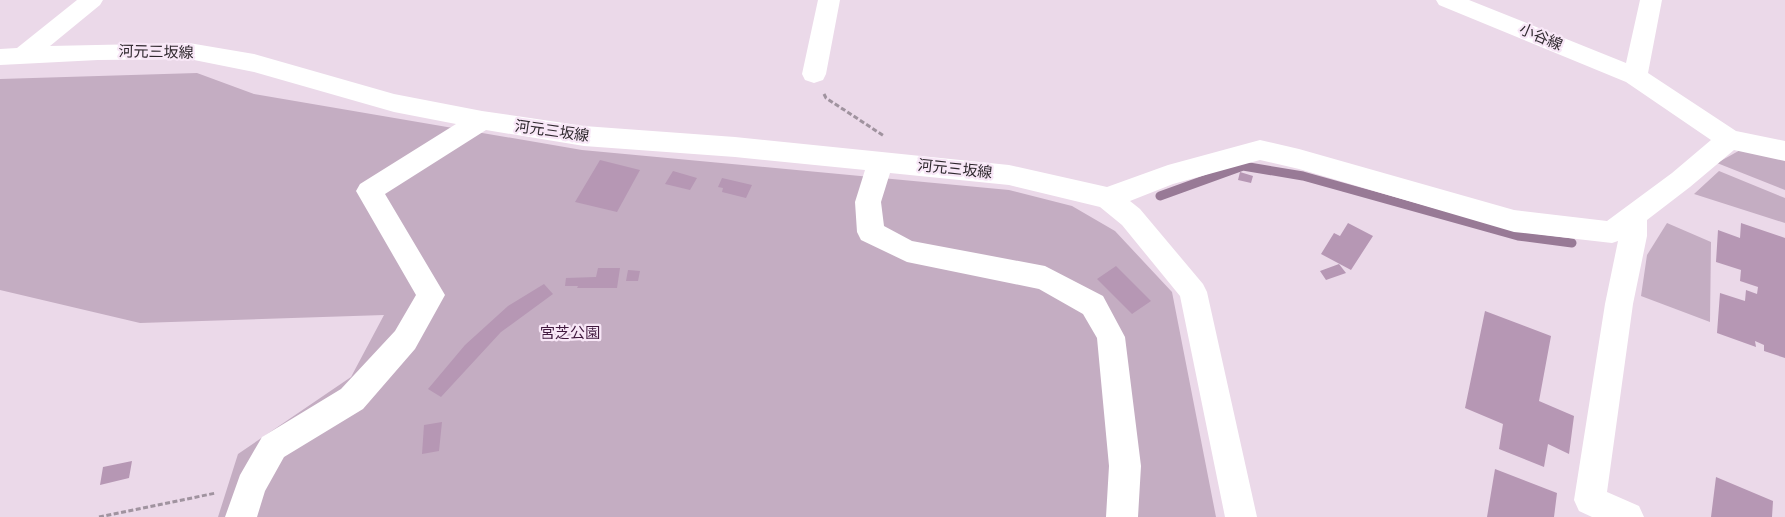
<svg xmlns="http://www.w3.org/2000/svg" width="1785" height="517" viewBox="0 0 1785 517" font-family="'Nunito Sans','Noto Sans JP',sans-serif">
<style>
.green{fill:#c4adc2}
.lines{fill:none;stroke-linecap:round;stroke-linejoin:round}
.stream{stroke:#987a96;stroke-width:9}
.building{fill:#b697b4}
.path{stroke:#a0939f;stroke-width:3;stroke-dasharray:5 2.5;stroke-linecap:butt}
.minor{fill:#fff;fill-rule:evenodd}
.labels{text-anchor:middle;stroke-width:4.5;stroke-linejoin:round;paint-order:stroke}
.street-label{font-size:15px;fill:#2f282e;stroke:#f8e7f7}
.park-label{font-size:15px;fill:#41193f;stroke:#f8e7f7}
</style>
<rect width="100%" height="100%" fill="#ebd9e9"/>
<path class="green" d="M197,73L254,94L582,150L1009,190L1072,206L1115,231L1172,292L1216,517H218L238,454L351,377L384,315L140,323L0,290V79Z
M1742,149L1785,155V190L1717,163Z
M1719,171L1785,198V223L1694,194Z
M1667,223L1711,242L1710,322L1641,296L1647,255Z"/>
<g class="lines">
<path class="stream" d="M1160,196L1243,166L1303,176L1518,236L1572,243"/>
</g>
<path class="building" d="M600,160L640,170L617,212L575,202Z
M673,171L697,178L690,190L665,184Z
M1240,172L1253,176L1251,183L1238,180Z
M722,178L752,185L746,198L722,192L723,188L718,187Z
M1348,223L1373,236L1351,270L1321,254L1334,233L1340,236Z
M1741,223L1785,238V358L1764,351V345L1755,341L1756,347L1717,333L1720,293L1745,301L1746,290L1757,294L1758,287L1740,281L1741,270L1716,262L1718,230L1740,238Z
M1339,264L1346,273L1326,280L1320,271Z
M1116,266L1151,301L1132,314L1097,279Z
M598,268H620L617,288H577L578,286H565L566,278L596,277Z
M628,270L640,271L638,281H626Z
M544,284L553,294L501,332L441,397L428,389L465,345L508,306Z
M1485,311L1551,336L1539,401L1574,416L1569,454L1548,444L1544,467L1499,449L1503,424L1465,408Z
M442,422L439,451L422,454L424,425Z
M132,461L129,478L100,485L103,467Z
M1495,469L1557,493L1554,517H1487Z
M1716,477L1773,501L1772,517H1711Z"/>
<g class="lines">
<path class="path" d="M824,94L826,98L884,136
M99,517L216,493"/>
<path class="minor" d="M77,0H103L100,5L50,46L189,43L254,54L394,94L482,111L584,126L735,137L1009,165L1107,187L1168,165L1260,140L1299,149L1514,210L1607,221L1672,173L1711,140L1626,82L1439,5L1436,0H1469L1626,63L1640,0H1662L1648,73L1736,131L1785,141V161L1734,150L1690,187L1647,220V236L1633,304L1607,492L1639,506L1644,517H1592L1579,511L1574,500L1605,304L1618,241L1612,243L1514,232L1299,169L1260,160L1173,184L1130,201L1140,209L1203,284L1207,292L1257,517H1225L1180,296L1122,225L1100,207L1009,185L890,173L881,202L884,226L912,241L1045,266L1103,296L1125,337L1141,466L1138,517H1106L1109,466L1097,338L1083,314L1039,289L907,262L861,240L857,232L855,202L865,170L735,157L584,146L486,130L385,194L445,295L415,349L363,409L284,457L265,491L257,517H225L240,475L262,437L341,389L395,331L416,295L356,191L360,184L456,124L394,112L254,72L189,59L98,60L0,65V49L17,48Z
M818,0H840L826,74L823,80L814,83L805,80L802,74Z"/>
</g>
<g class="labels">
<g class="street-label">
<text transform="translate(1541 37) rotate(23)" y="5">小谷線</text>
<text transform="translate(156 52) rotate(1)" y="5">河元三坂線</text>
<text transform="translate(552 131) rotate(8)" y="5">河元三坂線</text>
<text transform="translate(955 169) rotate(6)" y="5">河元三坂線</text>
</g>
<g class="park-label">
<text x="570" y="338">宮芝公園</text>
</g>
</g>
</svg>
